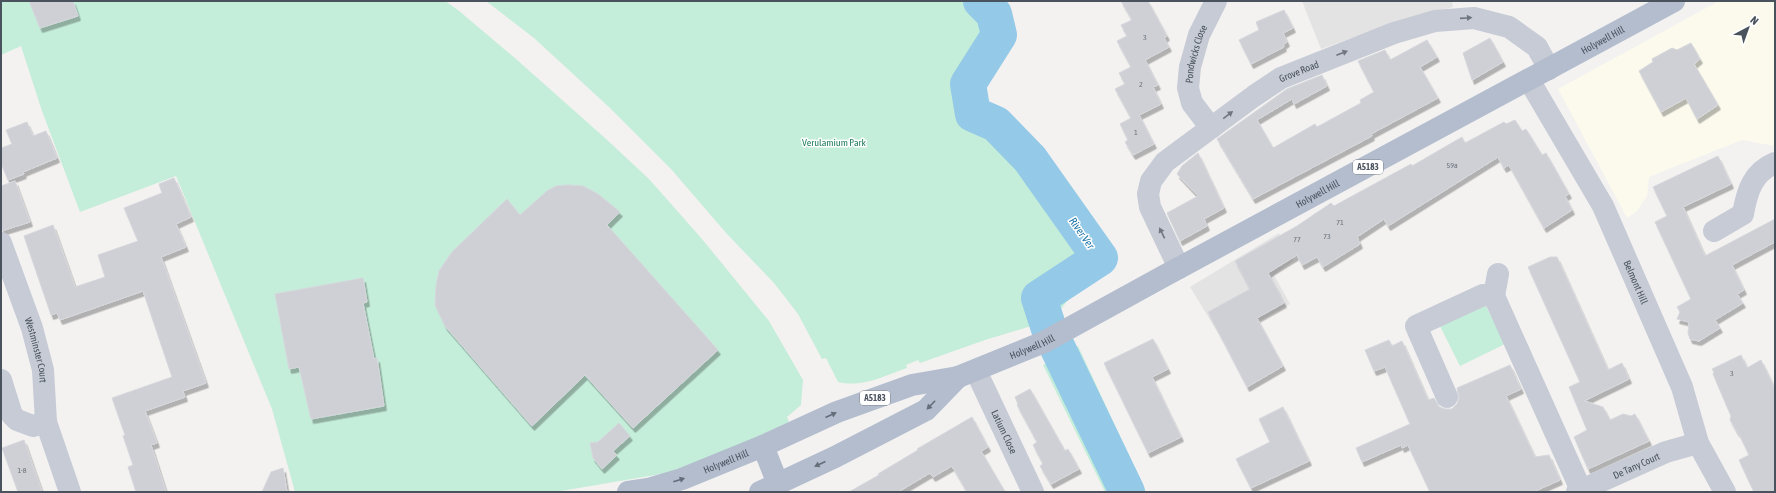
<svg xmlns="http://www.w3.org/2000/svg" width="1776" height="493" viewBox="0 0 1776 493" font-family="'Asap Condensed',sans-serif">
<style>
.commercial{fill:#fbfaed}
.education{fill:#e4e3e3}
.green{fill:#c4edda}
.lines{fill:none;stroke-linecap:round;stroke-linejoin:round}
.river{stroke:#94c9e7;stroke-width:36}
.building{fill:#cfd0d5;stroke:#d6d7dc;filter:url(#shadow)}
.street{stroke:#c6cbd5;stroke-width:22}
.primary{stroke:#b3bdce;stroke-width:22}
.oneway{fill:#6f7682}
.oneway2{fill:#646d7a}
.labels{text-anchor:middle;stroke-width:3;stroke-linejoin:round;paint-order:stroke}
.number-label{font-size:8px;fill:#6b727c}
.shield{fill:#fff;stroke:#80868e;stroke-width:1}
.shield-label{font-size:9px;font-weight:bold;fill:#4a525e}
.street-label{font-size:10px;fill:#4a525e;stroke:#fff}
.park-label{font-size:10px;fill:#1e7c5b;stroke:#fff}
.water-label{font-size:11px;font-style:italic;fill:#1671a4;stroke:#fff}
</style>
<defs>
<filter id="shadow"><feDropShadow dx="2.5" dy="4.5" stdDeviation="0" flood-color="#0004"/></filter>
</defs>
<rect width="100%" height="100%" fill="#f3f2f1"/>
<path class="commercial" d="M1719,1H1775V146L1742,140L1649,177L1647,196L1637,211L1627,218L1558,89Z"/>
<path class="education" d="M1302,1H1452L1453,7L1373,30L1321,49Z
M1279,233L1289,254H1292L1293,261L1274,275L1290,304L1223,341L1190,287Z"/>
<path class="green" d="M1,1H445L458,10L516,59L605,138L649,179L702,239L769,321L803,380L801,405L787,417L789,422L744,443L673,472L555,492H295L272,409L176,176L80,212L42,111L21,46L1,55Z
M486,1H981L994,14L999,35L968,84L973,114L996,124L1030,159L1100,258L1055,317L1036,326L1028,327L985,340L920,363L918,360L906,365L907,368C883,376 863,388 838,382L826,358L822,359L798,314L774,283L727,234L671,169L610,108L534,38Z
M1484,302L1505,344L1460,366L1439,324Z
M1078,346L1146,492H1105L1043,365Z"/>
<g class="lines">
<path class="river" d="M981,1L994,14L999,35L968,84L973,114L996,124L1030,159L1100,258L1039,298L1050,332L1127,492"/>
</g>
<path class="building" d="M29,1H73L78,16L40,28Z
M1121,1H1148L1167,36L1164,38L1169,47L1145,60L1158,85L1153,87L1161,104L1139,115L1154,144L1133,155L1125,142L1128,140L1120,124L1131,118L1115,89L1125,84L1119,73L1131,67L1117,41L1127,36L1121,25L1132,20Z
M1284,10L1293,28L1283,33L1287,42L1283,45L1284,47L1251,64L1239,40L1259,30L1256,22Z
M1490,38L1503,62L1472,80L1463,53Z
M1427,40L1437,57L1420,67L1438,98L1371,134L1372,136L1253,199L1217,139L1287,89L1322,75L1327,86L1294,104L1292,99L1257,120L1273,148L1315,124L1317,127L1361,103L1360,100L1374,92L1358,61L1385,50L1390,60Z
M1691,43L1700,59L1694,64L1718,105L1697,119L1686,98L1661,112L1639,71L1653,62L1652,59L1672,48L1677,50Z
M1515,120L1522,131L1526,129L1542,155L1546,153L1569,194L1565,196L1572,210L1544,228L1509,165L1504,168L1498,157L1388,226L1384,219L1357,237L1360,244L1323,267L1317,257L1302,265L1297,255L1268,273L1284,303L1257,318L1283,366L1247,387L1208,312L1250,289L1235,261L1297,226L1331,203L1334,206L1411,164L1412,166L1462,137L1465,143L1504,122L1506,124Z
M27,122L33,136L46,131L57,158L23,172L24,174L8,180L1,163V148L12,144L6,130Z
M1198,153L1224,208L1204,219L1207,226L1180,241L1167,213L1198,196L1177,174L1182,166Z
M1718,156L1731,184L1683,207L1705,256L1775,219V242L1732,265L1744,290L1737,294L1743,303L1715,320L1720,328L1699,341L1690,339L1688,333L1689,322L1677,319L1680,312L1677,307L1691,299L1655,222L1667,216L1653,187Z
M174,178L191,217L176,224L186,247L161,257L206,383L183,391L185,397L145,411L157,443L151,445L166,492H136L128,467L133,465L123,436L125,435L112,398L172,377L143,291L60,320L57,313L51,315L24,236L53,225L75,287L105,277L98,255L138,241L124,208L162,193L159,184Z
M15,181L30,222L1,231V186Z
M568,185L583,186L598,194L620,212L607,225L718,350L633,428L585,375L532,426L445,326L435,305L436,286L439,271L452,252L507,199L520,215L547,191L556,186Z
M1550,257H1557L1608,370L1622,363L1629,379L1584,401L1603,407L1610,420L1623,414L1631,416L1635,414L1649,441L1588,469L1574,437L1587,430L1569,387L1580,382L1528,267Z
M363,278L367,302L363,303L374,359L377,358L384,406L311,419L299,367L289,369L275,294Z
M1153,339L1168,369L1152,377L1181,437L1148,453L1104,363Z
M1389,340L1392,346L1402,341L1428,400L1434,398L1439,407L1445,409H1452L1457,404L1459,398L1457,388L1510,365L1521,389L1506,396L1535,457L1549,455L1560,480L1533,492H1430L1408,445L1402,448L1401,445L1362,462L1356,448L1410,424L1385,367L1374,371L1365,350Z
M1741,355L1747,368L1761,360L1775,389V492H1754L1739,460L1749,455L1739,434L1737,432L1730,420L1731,416L1713,374L1714,372L1712,369Z
M1030,389L1065,451L1068,449L1079,469L1051,484L1040,466L1043,464L1033,445L1037,442L1017,405L1018,404L1015,397Z
M1283,407L1309,461L1251,488L1236,459L1270,442L1259,419Z
M972,417L988,447L981,451L1005,492H967L952,466L933,477L930,473L898,492H849L879,475L878,474L918,450L917,449Z
M619,423L630,436L613,451L617,455L602,469L593,458L590,443L598,442Z
M24,440L42,492H18L2,448Z
M283,468L287,492H262L271,472Z"/>
<g class="lines">
<g class="street">
<path id="s1" d="M1529,80L1603,206L1682,387L1698,443L1725,492"/>
<path id="s2" d="M1211,128L1192,103L1188,88L1190,67L1199,35L1216,1"/>
<path d="M1714,231L1743,214C1747,191 1753,172 1775,163"/>
<path id="s3" d="M1,243L32,328L43,370L46,422L70,492"/>
<path id="s4" d="M1179,268L1150,207L1148,194L1151,181L1165,162L1254,96L1281,78L1394,33L1435,21L1474,18L1509,27L1537,47L1549,69"/>
<path d="M1494,296L1498,274"/>
<path id="s5" d="M976,371L1033,492"/>
<path d="M1,380L12,415L17,420L33,426L46,422"/>
<path d="M1447,397L1416,326L1483,295L1494,296L1581,490"/>
<path id="s6" d="M1577,492L1666,452L1698,443"/>
</g>
<g class="primary">
<path d="M763,446L778,484"/>
<path id="s7" d="M628,492L648,489L682,479L763,446L837,412L912,385L958,377L1044,342L1164,276L1674,1"/>
<path d="M760,492L835,457L926,410L958,377"/>
</g>
</g>
<defs><path id="oneway-solid" d="M-6-.8H1V-3.2L6.5 0L1 3.2V.8H-6Z"/></defs>
<g class="oneway">
<use href="#oneway-solid" transform="translate(1466 18) rotate(-4)"/>
<use href="#oneway-solid" transform="translate(1342 53) rotate(-21)"/>
<use href="#oneway-solid" transform="translate(1228 115) rotate(-37)"/>
<use href="#oneway-solid" transform="translate(1162 233) rotate(-116)"/>
</g>
<g class="oneway2">
<use href="#oneway-solid" transform="translate(931 405) rotate(134)"/>
<use href="#oneway-solid" transform="translate(831 415) rotate(-24)"/>
<use href="#oneway-solid" transform="translate(820 464) rotate(155)"/>
<use href="#oneway-solid" transform="translate(679 480) rotate(-18)"/>
</g>
<g class="labels">
<g class="number-label">
<text x="1145" y="40">3</text>
<text x="1141" y="87">2</text>
<text x="1136" y="135">1</text>
<text x="1452" y="168">59a</text>
<text x="1340" y="225">71</text>
<text x="1327" y="239">73</text>
<text x="1297" y="242">77</text>
<text x="1732" y="376">3</text>
<text x="22" y="473">1-8</text>
</g>
<g class="shield">
<rect x="1353" y="160" width="30" height="14" rx="3"/>
<rect x="860" y="391" width="30" height="14" rx="3"/>
</g>
<g class="shield-label">
<text x="1368" y="170">A5183</text>
<text x="875" y="401">A5183</text>
</g>
<g class="street-label">
<text dy="4" stroke="none"><textPath href="#s7" startOffset="1079">Holywell Hill</textPath></text>
<text dy="4" stroke="none"><textPath href="#s2" startOffset="82">Pondwicks Close</textPath></text>
<text dy="4" stroke="none"><textPath href="#s4" startOffset="280">Grove Road</textPath></text>
<text dy="4" stroke="none"><textPath href="#s7" startOffset="755">Holywell Hill</textPath></text>
<text dy="4" stroke="none"><textPath href="#s1" startOffset="229">Belmont Hill</textPath></text>
<text dy="4" stroke="none"><textPath href="#s7" startOffset="431">Holywell Hill</textPath></text>
<text dy="4" stroke="none"><textPath href="#s3" startOffset="113">Westminster Court</textPath></text>
<text dy="4" stroke="none"><textPath href="#s5" startOffset="67">Latium Close</textPath></text>
<text dy="4" stroke="none"><textPath href="#s7" startOffset="103">Holywell Hill</textPath></text>
<text dy="4" stroke="none"><textPath href="#s6" startOffset="65">De Tany Court</textPath></text>
</g>
<g class="park-label">
<text x="834" y="146">Verulamium Park</text>
</g>
<g class="water-label">
<text transform="translate(1082 233) rotate(55)" y="4">River Ver</text>
</g>
</g>
<rect width="1776" height="493" fill="none" stroke="#4a525e" stroke-width="4"/>
<g transform="translate(1748 28) rotate(41)" stroke="#ffffff" stroke-width="3" paint-order="stroke">
<path d="M0-3L7 15L0 10L-7 15Z" fill="#4a525e"/>
<text y="-6" font-size="11" font-weight="bold" text-anchor="middle" fill="#4a525e">N</text>
</g>
</svg>
